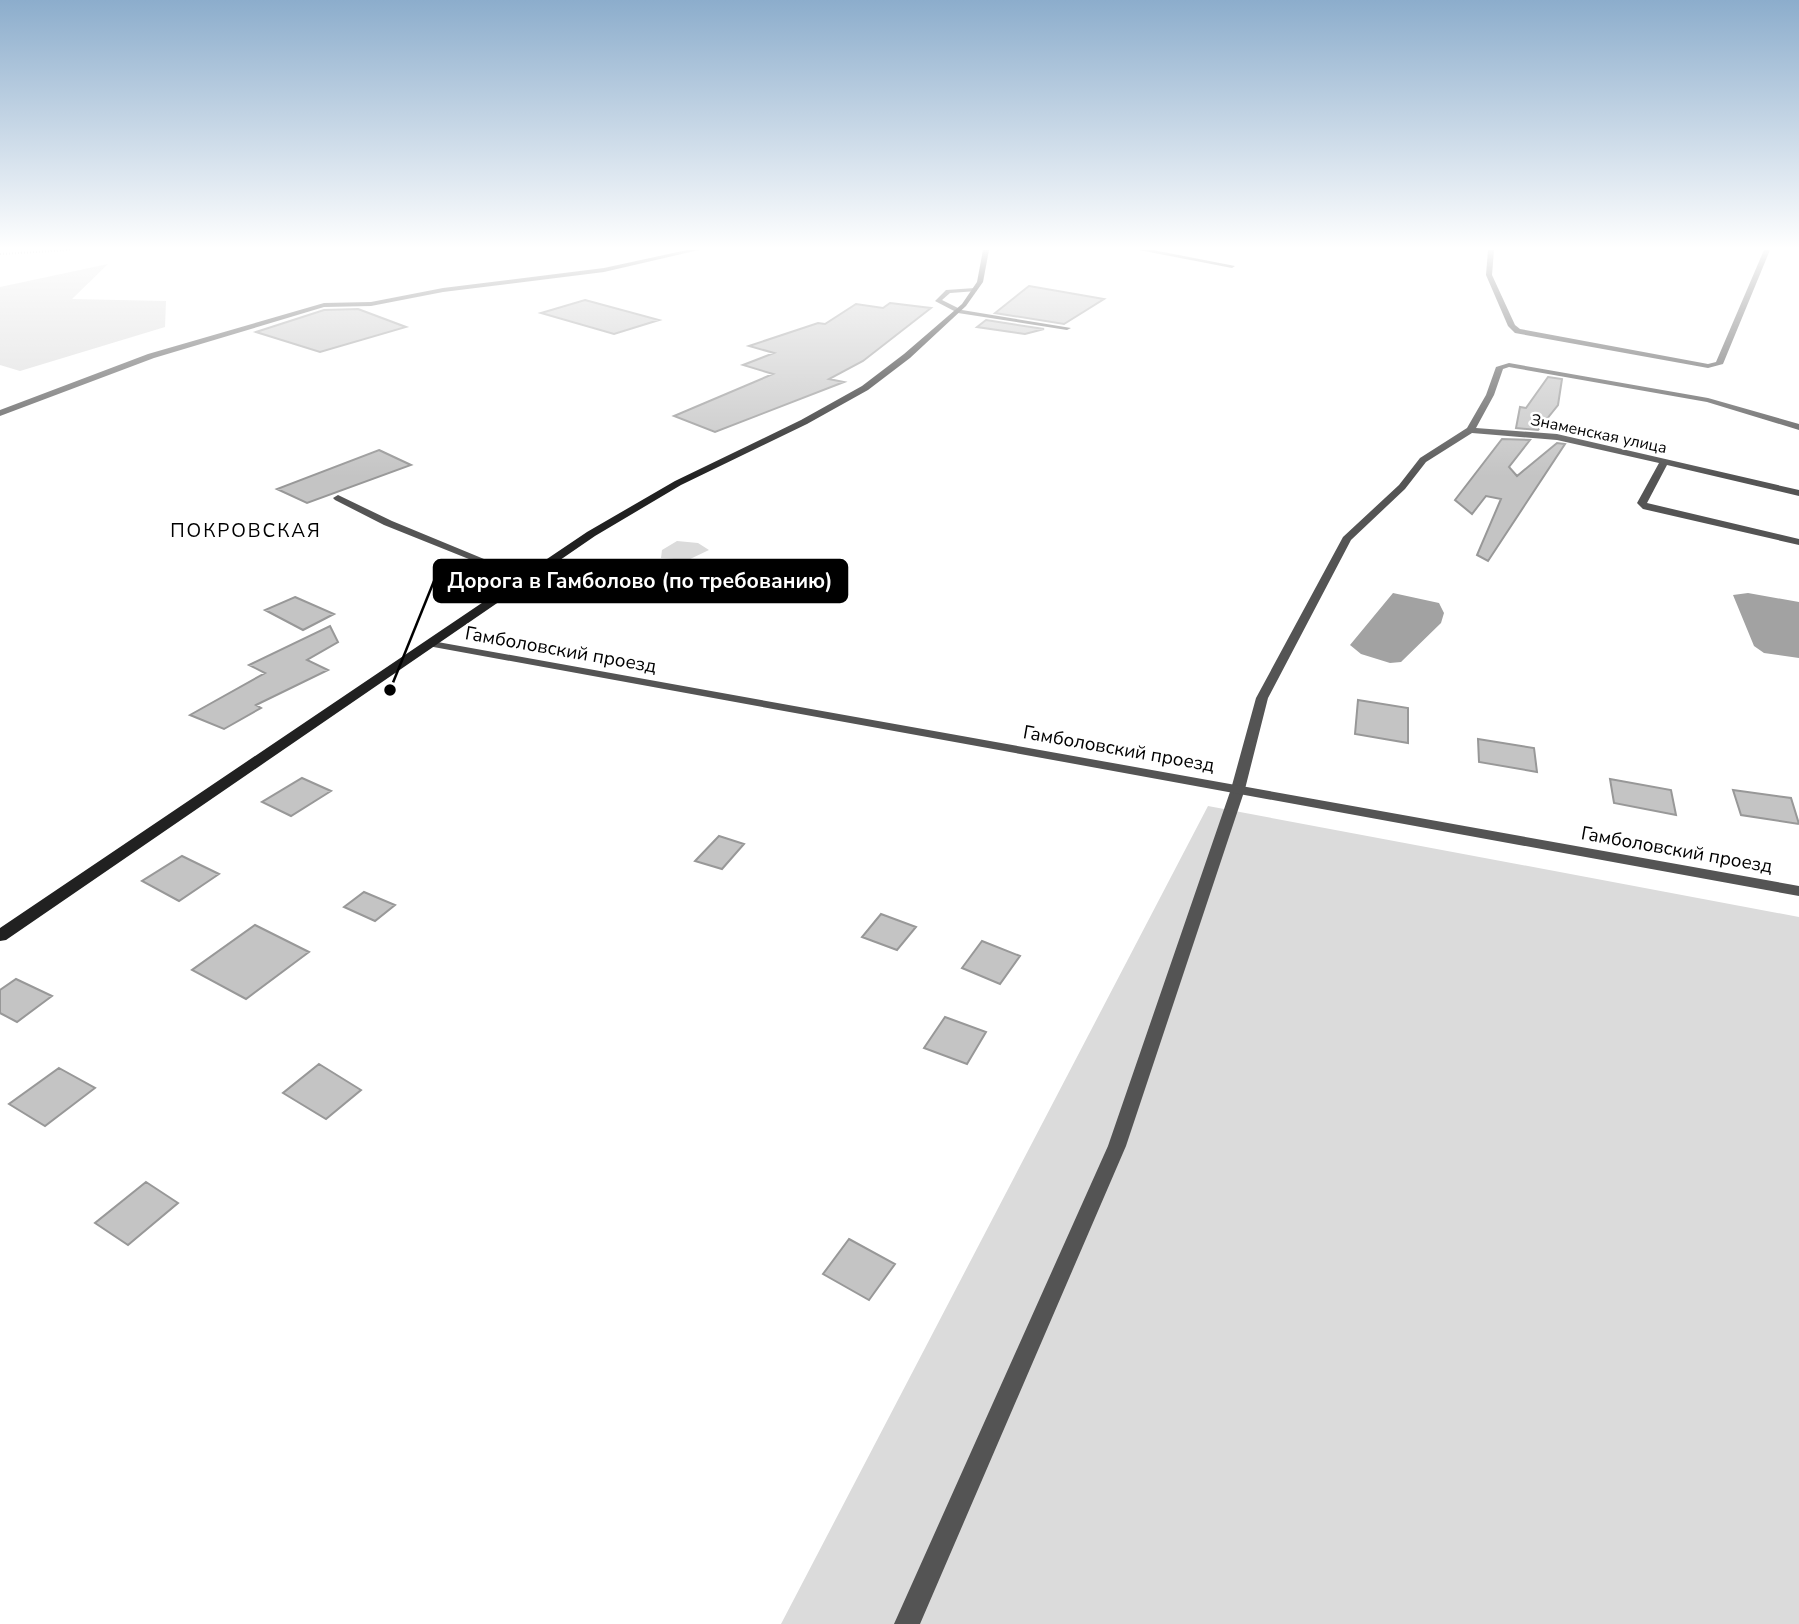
<svg xmlns="http://www.w3.org/2000/svg" width="1799" height="1624" viewBox="0 0 1799 1624" font-family="'Nunito Sans',sans-serif">
<style>
.green{fill:#dbdbdb}
.water{fill:#a2a2a2}
.building{fill:#c4c4c4;stroke:#989898;stroke-width:2}
.lines{fill:none;stroke-linecap:round;stroke-linejoin:round}
.path{stroke:#767676;stroke-width:2;stroke-dasharray:1 2;stroke-linecap:butt}
.service{fill:#545454;fill-rule:evenodd}
.minor{fill:#545454;fill-rule:evenodd}
.secondary{fill:#212121;fill-rule:evenodd}
.labels{text-anchor:middle;stroke-width:5;stroke-linejoin:round;paint-order:stroke}
.far-street-label{font-size:16px;fill:#000;stroke:#fff}
.far-quarter-label{font-size:19px;letter-spacing:2px;fill:#000;stroke:#fff}
.street-label{font-size:19px;fill:#000;stroke:#fff}
.leader{fill:none;stroke:#000;stroke-width:2.5}
.callout-dot{fill:#000;stroke:#fff;stroke-width:2.5}
.callout{fill:#000;stroke:#000;stroke-width:2.5}
.callout-label{font-size:21px;text-anchor:middle;font-weight:bold;fill:#fff}
</style>
<rect width="100%" height="100%" fill="#fff"/>
<path class="green" d="M108,264L72,299L166,301L165,327L20,371L0,365V287Z
M677,541L698,543L709,550L688,560L661,558L662,550Z
M1208,806L1799,917V1624H781Z"/>
<path class="water" d="M1393,593L1439,603L1444,613L1441,623L1401,662L1390,663L1361,654L1350,645Z
M1748,593L1799,602V658L1764,653L1754,646L1733,595Z"/>
<path class="building" d="M1029,286L1104,299L1064,324L995,313Z
M585,300L659,320L614,334L541,313Z
M890,303L931,308L863,361L829,379L844,382L715,432L674,416L773,374L743,365L774,353L749,346L818,323L825,324L856,304L883,308Z
M358,309L406,327L320,352L256,332L324,310Z
M986,320L1044,329L1025,334L977,327Z
M1548,377L1562,379L1558,405L1538,430L1516,428L1520,407L1526,408Z
M1502,439L1530,440L1509,467L1517,476L1557,443L1565,444L1488,561L1477,555L1501,499L1486,496L1472,514L1455,500Z
M379,450L411,465L307,503L277,489Z
M295,597L334,614L303,630L265,610Z
M330,626L338,642L307,660L328,670L256,705L261,708L224,729L190,715L265,673L249,665Z
M1358,700L1408,708V743L1355,734Z
M1478,739L1534,748L1537,772L1479,762Z
M302,778L331,791L291,816L262,802Z
M1610,779L1671,790L1676,815L1614,803Z
M1733,790L1791,798L1799,824L1741,815Z
M719,836L744,844L722,869L695,861Z
M182,856L219,874L179,901L142,881Z
M364,892L395,905L375,921L344,907Z
M881,914L916,927L897,950L862,937Z
M255,925L309,952L246,999L192,970Z
M982,941L1020,956L1000,984L962,968Z
M16,979L52,996L17,1022L0,1013V990Z
M945,1017L986,1032L967,1064L924,1048Z
M319,1064L361,1090L326,1119L283,1093Z
M59,1068L95,1088L45,1126L9,1104Z
M146,1182L178,1203L128,1245L95,1223Z
M849,1239L895,1264L869,1300L823,1274Z"/>
<g class="lines">
<path class="path" d="M0,254L70,250"/>
<path class="service" d="M687,250H699L604,272L443,292L371,306L324,307L154,358L0,416V410L148,354L324,303L371,302L443,288L604,268Z
M1139,250H1153L1235,266L1232,268Z
M1488,250H1494L1492,275L1515,325L1520,329L1708,364L1716,362L1764,250H1770L1723,364L1708,368L1515,333L1508,326L1486,275Z
M975,288L977,291L950,293L942,300L962,310L1071,328L1067,330L958,313L935,301L946,290Z
M1509,363L1708,398L1799,424V430L1707,402L1509,367L1503,369L1494,395L1476,428L1557,434L1799,490V496L1667,465L1647,503L1799,539V545L1643,509L1637,503L1659,463L1557,440L1472,433L1426,462L1405,489L1351,540L1268,698L1245,789L1126,1146L920,1624H894L1108,1146L1231,789L1256,698L1343,537L1399,485L1420,458L1467,428L1486,395L1496,367Z
M338,495L392,521L530,578L525,581L521,580L384,525L335,500L333,498Z"/>
<path class="minor" d="M432,641L1799,886V896L428,646L426,644Z"/>
<path class="secondary" d="M983,250H989L983,282L966,306L910,358L868,390L807,424L681,485L595,536L6,940L0,941V928L587,532L675,481L801,420L862,386L904,354L962,304L977,282Z"/>
</g>
<linearGradient id="sky" x2="0" y2="1"><stop stop-color="#8cadcc"/><stop offset="0.52" stop-color="#fff"/><stop offset="1" stop-color="#fff" stop-opacity="0"/></linearGradient>
<rect width="1799" height="477" fill="url(#sky)"/>
<g class="labels">
<g class="far-street-label">
<text transform="translate(1599 433) rotate(12)" y="6">Знаменская улица</text>
</g>
<g class="far-quarter-label">
<text x="246" y="537">ПОКРОВСКАЯ</text>
</g>
<g class="street-label">
<text transform="translate(561 649) rotate(10)" y="7">Гамболовский проезд</text>
<text transform="translate(1119 748) rotate(10)" y="7">Гамболовский проезд</text>
<text transform="translate(1677 849) rotate(10)" y="7">Гамболовский проезд</text>
</g>
</g>
<path class="leader" d="M390 690L434 581"/>
<circle class="callout-dot" cx="390" cy="690" r="7"/>
<rect class="callout" x="434" y="560" width="413" height="42" rx="7"/>
<g class="callout-label">
<text x="640" y="588">Дорога в Гамболово (по требованию)</text>
</g>
</svg>
